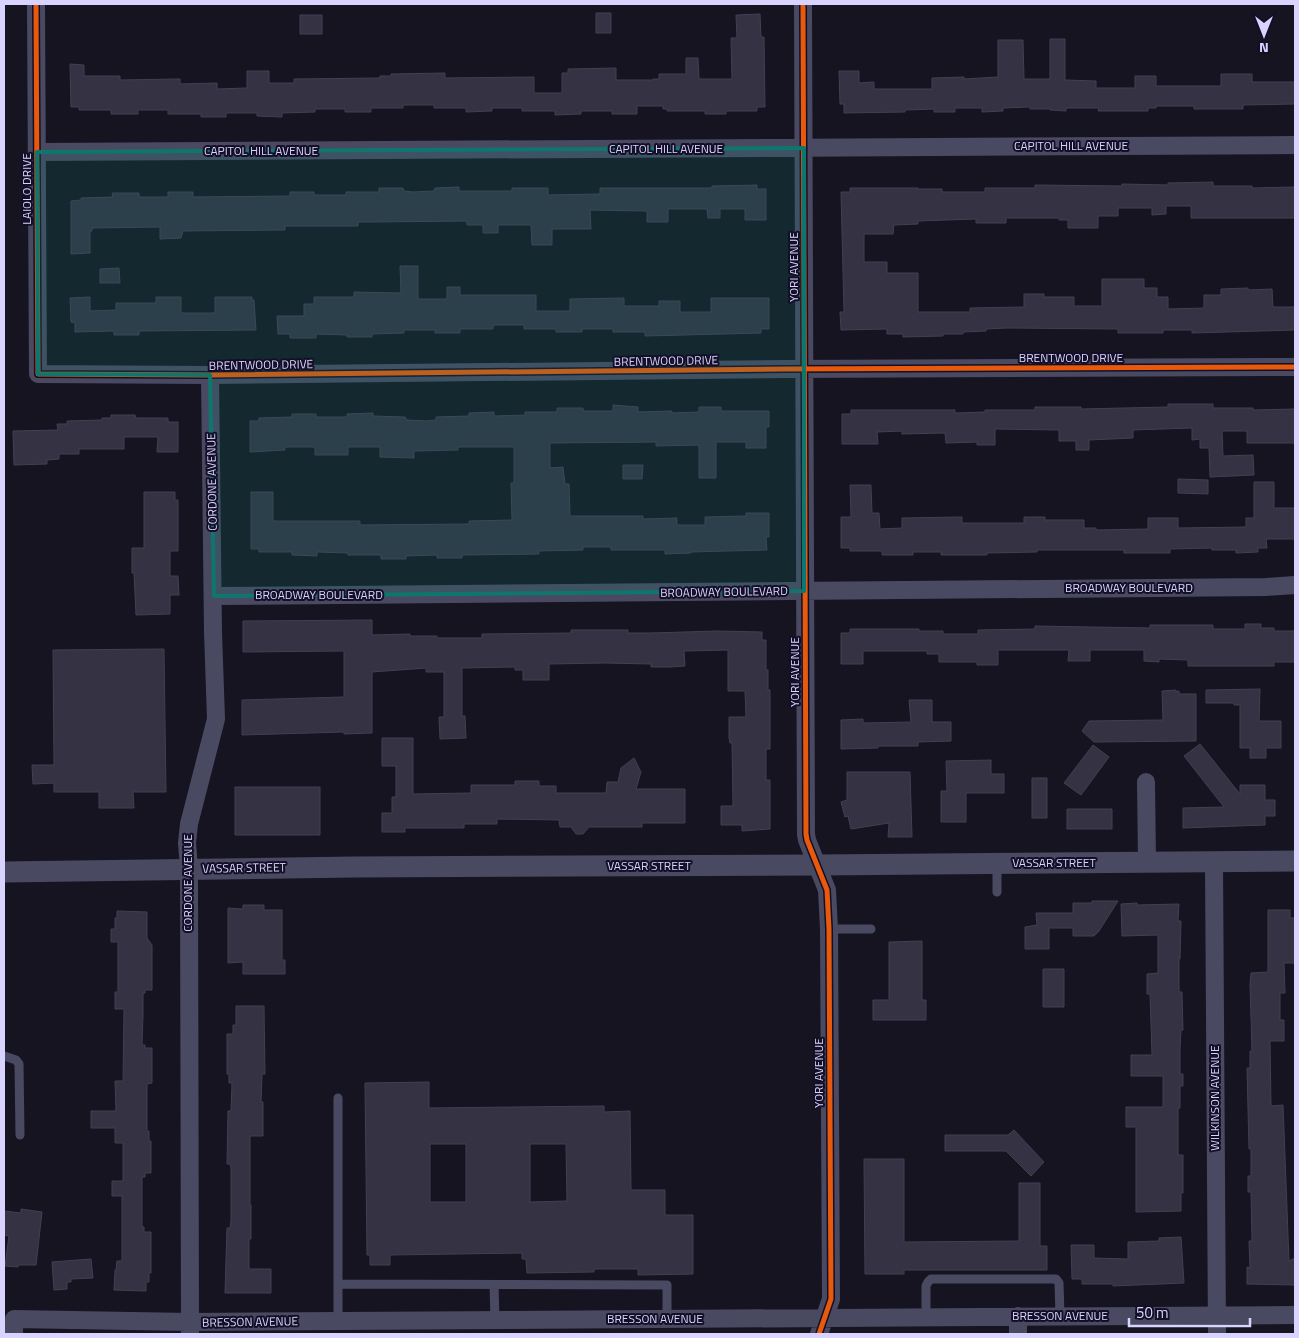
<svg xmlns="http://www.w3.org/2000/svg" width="1299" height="1338" viewBox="0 0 1299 1338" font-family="'Titillium Web',sans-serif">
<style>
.building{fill:#343243;stroke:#433f54;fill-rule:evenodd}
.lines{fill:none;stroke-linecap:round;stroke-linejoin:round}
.service{stroke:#4a4962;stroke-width:9}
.minor{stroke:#4a4962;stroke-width:18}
.tertiary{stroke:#4a4962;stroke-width:21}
.cycleway-casing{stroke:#130f26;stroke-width:8}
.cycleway{stroke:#e8590c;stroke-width:5}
.marked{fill:#0f766e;fill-opacity:0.2;stroke:#0f766e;stroke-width:4;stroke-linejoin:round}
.labels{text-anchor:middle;stroke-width:4;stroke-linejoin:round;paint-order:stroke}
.street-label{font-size:12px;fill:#d9d4ff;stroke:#130f26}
</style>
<rect width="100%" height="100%" fill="#161421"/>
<path class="building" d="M596,13H611V33H596Z
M760,14L761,37H764L765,107H757V111H726V114H705V111H667V109H663V106H637V114H612V111H581V114L555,115V111H522V108H492V111L466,112V108H434V105H403V108H371V112H345V109H315V112L282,113V117L257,116V113H226V117H201V114H168V110H138V114H111V110H79V107H71L70,64L84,65V76H120V80L177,79H180V84L217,83V89L247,88V71H269V83H294V79L380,78V76H391V74L445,73V78L534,77V93H562V73H568V69L616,68V80H653V79H659V74H686V58H698L699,79H732L731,38H737L736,15Z
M300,15H322V34H300Z
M1050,39H1065V80L1096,81V88H1135V76H1156V86H1221V74H1252V82H1295V104L1243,105V109H1194V106H1156V108H1148V111H1098L1099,108H1066V111L1050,110V109H1030V107L1003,108V111L982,112V108H955V112H934V109L905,110V112L844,113V104H840L839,71H859V83L874,82V89H932V78L964,77V79L998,77V40H1023L1024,79H1050Z
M1213,182V186H1252V188L1295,187V218H1191V206H1166V214L1152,215V208H1118V216H1098V228H1068V220H1059V218H1006V223H976V219L918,221V224L894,225L893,234H864V262H887V273H918V312H970V308L1024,307V294H1044V297H1074V306H1102V279H1144V288H1157V297H1168V309L1204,308V295H1221V289L1248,288V290L1272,289L1273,307H1295V330L1192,333V330H1163V333H1118V329L1007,328L986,329V331L963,332V334H943V336L903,337V334H887V329L841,330L840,312H844L841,192H850V188H918V189H942V192H985V188H1035V185L1122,186V184L1168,185V183Z
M757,185V189H766V220H745V209H720V218H708L707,209H668V222H647V211L590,210L591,229H552V245H532L531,225H498V233H483V225H467V221L371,222H358V226H285V230L183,231L181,238L160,239V227L92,228V231H90V253L71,254V201L81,200V198L113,197L112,193H139V197H168V192H193V197L290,196V192H314V195H346V192H379V188H403L404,191L413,192L434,191L435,188L459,187V191H512V188H548V195L600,194V188H712V186Z
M400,266H418V299H447V287H460V295H536V311H570V299L624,298V306H659V301H680V312H711V298H769V329H761V333L645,336V332H613V329H582V332H556V329H524V325H493V329H460V333H435V330H404V333L372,334V337H347V335L316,334V338H290V334H278L277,316H304V304H314V297H354V292L401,293Z
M119,268L120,283H100V269Z
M90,297V311L116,310V303H156V297H181V313H215V297H252V300H254L256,330L139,331V335H114V331L75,332V323L71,322L70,298Z
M1168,404H1213V408H1253V410L1295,409V443H1247V431H1222L1223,456L1253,455L1254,475L1210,477L1209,448H1200V439L1192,440V428L1133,430V438L1089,440V450H1076V441H1059V430L995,429V445H977V442L946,443L945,433L902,434V431L877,432L878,444H842V414H851V410H955V413L985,412V410H1035V407H1081V409L1168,407Z
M613,405L638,407V412L672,411V413L699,412V407H721V411H769V427H766V448H746V442H716V478H699V445L656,446V442L550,443V468L563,467L565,484H569L570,516H643V519L677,518V525H705V517L746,516V513H769V537H766L767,550L691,552V553L665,554V550H611V547H583V550L539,551V554L462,555V558H437V555L406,556V559H381V555H348V553L317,552V556L292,555V552H259V549H251V492H273V521H360V525L469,524V521L512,520L511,483H514V447H458V450L414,451V458L380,457V447H348V455H315V447H285V450L250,452V421H259V418L292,417V414H316V417H347V414L373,413V416L405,417L407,420L427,421L436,420V417L469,416V413L494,412V416L525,415V412H557V408H583V411H613Z
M111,415H135L136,418H168V422H178V452H157L158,437H124V449H79V454H59V459L47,460V464L14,465L13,431L58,430L57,424H67V421L102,420V418H111Z
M623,465H643L642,479H623Z
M1178,479L1208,480V494L1178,493Z
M1254,482H1274V508H1295V539H1266L1267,548H1258V552L1236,553V550H1212V548L1170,549V553H1124V550H1037V552L987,553V555H941V552H913V555H882V551H850V548H841V517H851L850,485H871L872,513H879L880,529L902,528V518L962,517V523H1024V517H1045V520H1084V528H1096V530L1148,529V518H1178V528L1246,527V518H1254Z
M144,492H175V500H178V551H170V576H178L179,595H170V614L136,615L134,573H132V548H144Z
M372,620V635L410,634V636H437V638H482V634L571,633V630H628V633H650L718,631L762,632V640H766V670H768V690H770V749H766V780H770V829L742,831V825H721V806H733L732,743H730L729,738V717H746L745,691H728V650L684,651L685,666L671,667H651V664L604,663L549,664V680H523V670H515V667L462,668V716H465L466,738L440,739L439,717H444V672H426V668L372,672V733L344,734V732L242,735V700L344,697V651L243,652V621Z
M1245,624H1261V628H1274V631H1295V662H1274V666H1188V660L1159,659V662L1144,661V650H1090V661H1068L1069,650H998V665H977V662H939V654H927V651H863V664H841V633H850V629H919V631H943V634H978V630L1035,629V626L1150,628V625H1213V629H1245Z
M164,649L166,792H133L134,808H99V792H54V783L33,784L32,765H54L53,650Z
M1260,689L1259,721H1281V748H1266V758H1250V748H1240V705H1234V703H1206V690Z
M1176,690V692L1179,691V694H1196V741L1094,742L1082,731L1089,721L1163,720L1162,691Z
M909,700H932V722H951V741L918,742V746H878V748L841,749V720L863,719V723L911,722Z
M382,738H413V794L471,793V785H515V781H539V786H556V793H606L607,782H618L621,768L634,758L641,772L636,789H685V823H642V827H589L583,834H576L571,827H560L559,820L497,819V824H464V828H405V832H382V813H392V797H396V766H382Z
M1200,744L1240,794V785H1265V800H1275V816H1265V825L1183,828V808L1224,807L1184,756Z
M1093,745L1109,757L1081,795L1064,783Z
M991,760V774H1004V793H966V822H941V791H947L946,761Z
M847,772H910L912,837H888L889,823L851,829L848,816L845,817L841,802L847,800Z
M1032,778H1047V818H1032Z
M235,787H320V835H235Z
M1067,809H1112V829H1067Z
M1092,901H1118L1099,931L1094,936H1073V928H1049V949H1025V927L1037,925L1036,913H1073V903H1092Z
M1137,903V905L1179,904L1178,921H1181L1180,959H1179V992H1182L1183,1030H1181L1180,1048V1074H1183V1086H1180V1108H1178V1155H1183V1193H1181V1211L1136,1212V1127H1126V1107H1163V1076H1131V1055H1152L1150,994H1147V974L1158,973V935L1122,936L1121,904Z
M243,905H264V910H282V960H285V974H243V962L228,963V908L243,909Z
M1268,910H1290V918H1295V963H1284L1285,993H1280V1020H1284V1041H1270L1271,1106L1283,1105L1289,1261L1295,1258V1285L1247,1284V1267L1250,1268L1249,1241H1252L1251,1192H1248V1176H1251V1149H1249L1247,1068H1250V1051H1252L1250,984L1251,973L1268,972Z
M117,911L147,912V938L152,945V990H145V993H143V1015L142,1045H145V1048H152V1083L147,1084V1131H149V1141H151V1173H145V1177H142V1227H144V1232H151V1273H149V1282H146V1291L114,1290L115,1270H116L117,1261H122V1196H112V1181H123V1143H115V1128H91V1111H116L115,1081H123L124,1009H115V992H118V942H111V929H115V918H117Z
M922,941V1000H926V1020H873V1000H889V942Z
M1043,969H1064V1007H1043Z
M236,1006H264L265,1074H262L261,1102H263V1136H250V1205H251V1239H249V1269H271V1293H225L227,1228H230L231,1221V1168L230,1164H227L228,1111H231L232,1083H229V1074H227V1034H233V1025H236Z
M429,1082V1108L604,1106V1112L630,1111L631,1190H665V1215H693V1274L638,1275V1269H594V1272L527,1273L526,1259H522V1253L390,1255V1265H370V1255H367L365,1083ZM430,1144H466V1202H430ZM530,1144H566L567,1201L530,1202Z
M1014,1130L1044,1162L1031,1176L1006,1151H945V1135H1008Z
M864,1159H904V1242L1019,1241V1183H1040V1246H1047V1270H904V1274H865Z
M21,1209L42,1212L36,1265H18V1267L5,1266L9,1236L4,1235V1211L21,1213Z
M1181,1237L1184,1283L1113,1286V1284H1082V1279H1072L1071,1245H1094V1258L1128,1259V1242L1159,1241V1238Z
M91,1259L93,1278L71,1279V1282H67V1289L54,1290L52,1262Z"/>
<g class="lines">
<path class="service" d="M997,863V892
M829,929H871
M4,1056L16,1060L19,1064L20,1135
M338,1098V1321
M338,1284L667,1285V1318
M494,1285L495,1320
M926,1317V1286L928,1282L931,1279H1056L1059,1283L1060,1316"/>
<path class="minor" d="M36,4L38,374L210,375L785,369L1295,367
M803,4L806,834L807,840L827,890L829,929L831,1299L819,1334
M37,152L1295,145
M214,596L1266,587L1295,585
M1146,782L1147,862
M1214,862L1217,1334
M1018,1316V1334
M14,1334V1319L190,1322L1295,1315
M190,1334L189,868L187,843L189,824L216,719L213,632L210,375"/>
<path class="tertiary" d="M4,872L354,867L818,865L1295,861"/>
<g class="cycleway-casing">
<path id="cycleway" d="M36,4L38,374L210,375L785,369L1295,367
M803,4L806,834L807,840L827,890L829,929L831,1299L819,1334"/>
</g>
<use href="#cycleway" class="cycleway"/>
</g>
<path class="marked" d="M804,148V591L214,596L210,375L38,374L37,152Z"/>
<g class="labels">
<g class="street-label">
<text x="1071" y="150">CAPITOL HILL AVENUE</text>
<text x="666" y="153">CAPITOL HILL AVENUE</text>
<text x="261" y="155">CAPITOL HILL AVENUE</text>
<text transform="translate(27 189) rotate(-90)" y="4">LAIOLO DRIVE</text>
<text transform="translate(794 267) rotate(-90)" y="4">YORI AVENUE</text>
<text x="1071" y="362">BRENTWOOD DRIVE</text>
<text transform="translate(666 361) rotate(-1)" y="4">BRENTWOOD DRIVE</text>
<text transform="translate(261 365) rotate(-1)" y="4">BRENTWOOD DRIVE</text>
<text transform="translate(212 482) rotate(-91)" y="4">CORDONE AVENUE</text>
<text x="1129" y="592">BROADWAY BOULEVARD</text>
<text transform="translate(724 592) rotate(-1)" y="4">BROADWAY BOULEVARD</text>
<text x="319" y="599">BROADWAY BOULEVARD</text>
<text transform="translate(795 672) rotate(-90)" y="4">YORI AVENUE</text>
<text x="1054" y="867">VASSAR STREET</text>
<text x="649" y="870">VASSAR STREET</text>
<text transform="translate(244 868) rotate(-1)" y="4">VASSAR STREET</text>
<text transform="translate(188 883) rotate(-90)" y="4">CORDONE AVENUE</text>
<text transform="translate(819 1073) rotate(-90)" y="4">YORI AVENUE</text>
<text transform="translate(1215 1098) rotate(-90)" y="4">WILKINSON AVENUE</text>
<text x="1060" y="1320">BRESSON AVENUE</text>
<text x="655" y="1323">BRESSON AVENUE</text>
<text transform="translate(250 1322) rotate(-1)" y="4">BRESSON AVENUE</text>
</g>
</g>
<rect width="1299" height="1338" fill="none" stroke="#d9d4ff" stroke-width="10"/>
<g transform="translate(1264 35) rotate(180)" stroke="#130f26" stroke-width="4" paint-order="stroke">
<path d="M0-4L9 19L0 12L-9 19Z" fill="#d9d4ff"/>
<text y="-8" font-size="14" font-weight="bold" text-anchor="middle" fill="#d9d4ff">N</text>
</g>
<path d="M1129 1318v8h121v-8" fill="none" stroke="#d9d4ff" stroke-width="2.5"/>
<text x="1136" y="1318" font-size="15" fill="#d9d4ff" stroke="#130f26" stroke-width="4" paint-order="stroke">50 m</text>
</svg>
